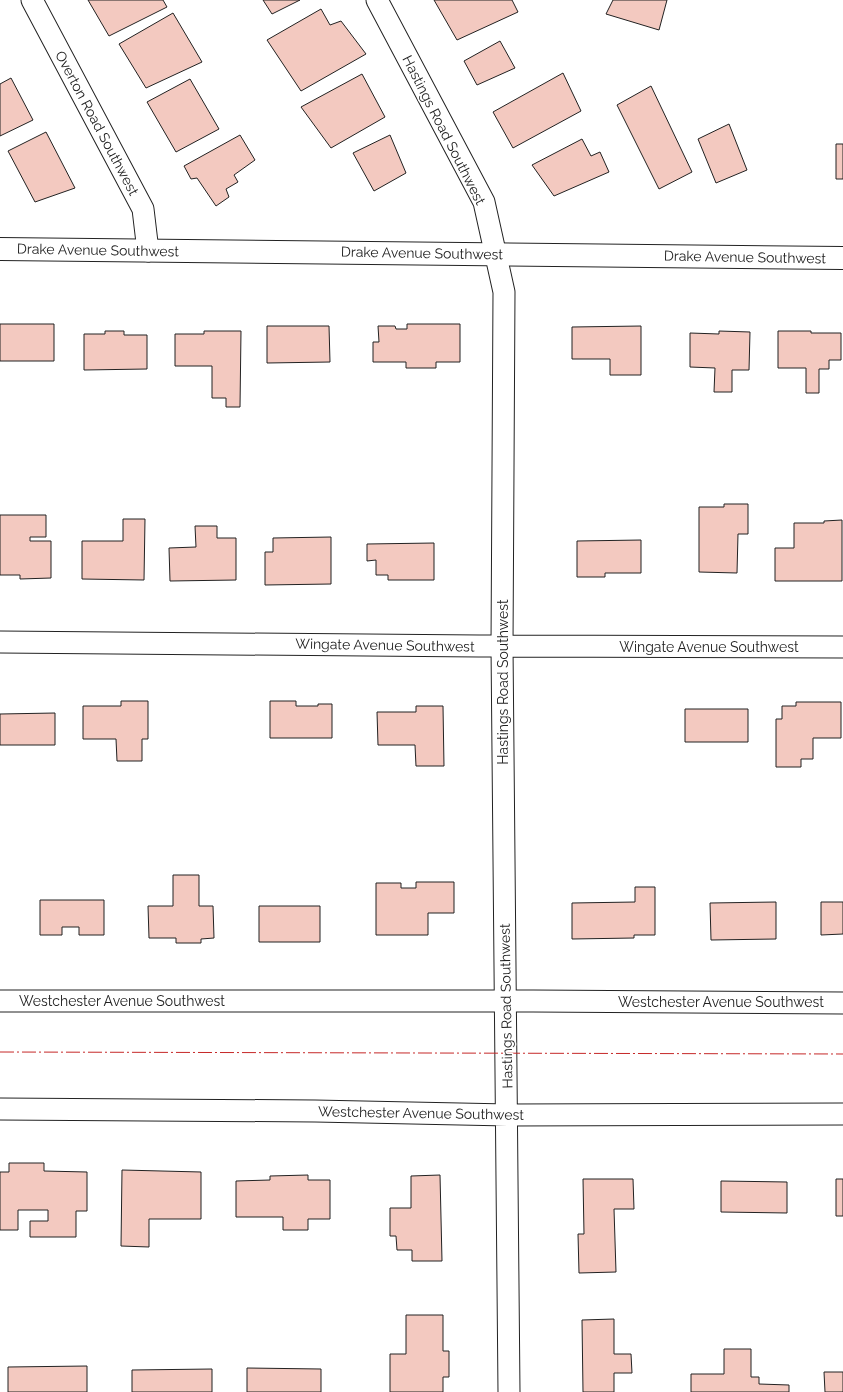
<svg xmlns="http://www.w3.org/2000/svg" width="843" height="1392" viewBox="0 0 843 1392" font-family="Raleway,sans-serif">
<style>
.building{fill:#f3c9c0;stroke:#222}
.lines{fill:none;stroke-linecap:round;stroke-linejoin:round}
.minor-casing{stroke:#222;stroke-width:23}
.tertiary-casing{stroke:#222;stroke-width:24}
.minor{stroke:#fff;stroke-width:21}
.tertiary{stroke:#fff;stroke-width:22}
.power{stroke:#c62828;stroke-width:1;stroke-dasharray:14 3 2 3;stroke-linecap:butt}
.labels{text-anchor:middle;stroke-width:3;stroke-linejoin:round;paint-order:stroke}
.street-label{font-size:14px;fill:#222;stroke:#fff}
</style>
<rect width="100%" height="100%" fill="#fff"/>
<path class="building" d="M88,0H163L167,7L109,36Z
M263,0H300L272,14Z
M434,0H512L518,12L457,40Z
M613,0H667L659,30L606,14Z
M321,9L330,25L341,21L366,54L301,91L267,40Z
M173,13L202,62L146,88L119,44Z
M500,41L515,68L477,85L464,61Z
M563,73L581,111L513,148L493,112Z
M362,74L385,117L331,148L301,107Z
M11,78L33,120L0,136V84Z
M190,79L219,129L176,152L147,102Z
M651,86L692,172L659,189L617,105Z
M729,124L747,170L716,183L698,139Z
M46,132L75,188L35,202L8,151Z
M240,135L255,160L234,175L238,182L226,189L229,197L216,206L197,178L191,179L184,166Z
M390,135L406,173L374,191L353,153Z
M582,139L591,156L600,152L609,172L554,196L532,165Z
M836,144H843V179H836Z
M0,324H54V361H0Z
M407,324H460V362H436V368H406V362H373V342H379L378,326H395L396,329H407Z
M267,326H329L330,362L267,363Z
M641,326V375H610V359H572V327Z
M105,331H124V335H147V369L84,370V334H105Z
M204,331H241L240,407H226V398H212V366H175V334H204Z
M719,331L750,332L749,370H732V392H714L715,368L690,367V333L719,334Z
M778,331H811V333H841V360H829V369H819V393H806V368H778Z
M724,504H748V534H738L737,573L699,572V507H724Z
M0,515H46V537H30V541H51V578L20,579V575H0Z
M123,519H145L144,580L82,579V541H123Z
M842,520V581H775V548H794V523H824V521Z
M195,526H217V538H236V580L170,581L169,548L196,547Z
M331,537V584L265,585V552H273V538Z
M641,540V573H605V577H577V541Z
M434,543V580H388V575H376V560L367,561V544Z
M121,701H148V739H142V761H117L116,739H83V706H121Z
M270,701H296V706H318V704H332V738H270Z
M796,702H841V738H813V759H801V767H776V719H782V706H796Z
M416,706H443L444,766H416L415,745H378L377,712H416Z
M685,709H748V742H685Z
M55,713V745H0V714Z
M173,875H199V906H213L214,938L201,939V943H176V938H149L148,906H173Z
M416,882H454V913H428V935H376V883H401V888H416Z
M635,887H655V935H634V938L572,939V903L635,902Z
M40,900H104V935H79V927H62V935H40Z
M776,902V939L711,940L710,903Z
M821,902H843V934L821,935Z
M259,906H320V942H259Z
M9,1163H44V1171L87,1172V1211H76V1237H30V1221H48V1210H18V1230H0V1172H9Z
M122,1170L201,1172V1219H149V1247L121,1246Z
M308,1175V1180H330V1219H308V1230H283V1217H236V1181L270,1180V1176Z
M440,1175L442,1261H412V1250H397L396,1236H390V1208H411V1176Z
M583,1179H633L634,1209H614L616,1272L579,1273L578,1234H584Z
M836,1179H843V1216H836Z
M721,1181L787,1182V1213L721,1212Z
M406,1315H443V1351H449V1377H443V1392H390V1354H406Z
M614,1319V1354H631L632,1373H614V1392H583L582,1320Z
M724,1349H751V1377H759V1384L789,1385V1392H691V1374H724Z
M87,1366V1392H8V1367Z
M247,1368L321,1369V1392H247Z
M212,1369V1392H132V1370Z
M824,1372H843V1392H825Z"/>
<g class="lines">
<g class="minor-casing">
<path id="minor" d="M32,0L143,209L148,251
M377,0L484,202L504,292L502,646L509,1392
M0,642L479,646L843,647
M0,1001H533L843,1003
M0,1109L315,1111L508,1115L843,1114"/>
</g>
<g class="tertiary-casing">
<path id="tertiary" d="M0,249L843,258"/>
</g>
<use href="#minor" class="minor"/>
<use href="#tertiary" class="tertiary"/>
<path class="power" d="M0,1052L843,1054"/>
</g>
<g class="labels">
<g class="street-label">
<text transform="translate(97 123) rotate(62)" y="5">Overton Road Southwest</text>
<text transform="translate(444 130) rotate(63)" y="5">Hastings Road Southwest</text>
<text transform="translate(98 250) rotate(1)" y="5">Drake Avenue Southwest</text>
<text transform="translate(422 253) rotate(1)" y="5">Drake Avenue Southwest</text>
<text transform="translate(745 257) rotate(1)" y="5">Drake Avenue Southwest</text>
<text transform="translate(385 645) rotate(1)" y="5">Wingate Avenue Southwest</text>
<text x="709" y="652">Wingate Avenue Southwest</text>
<text transform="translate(503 682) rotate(-90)" y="5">Hastings Road Southwest</text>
<text x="122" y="1006">Westchester Avenue Southwest</text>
<text x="721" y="1007">Westchester Avenue Southwest</text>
<text transform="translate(506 1006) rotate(-91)" y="5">Hastings Road Southwest</text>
<text transform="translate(421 1113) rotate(1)" y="5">Westchester Avenue Southwest</text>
</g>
</g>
</svg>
